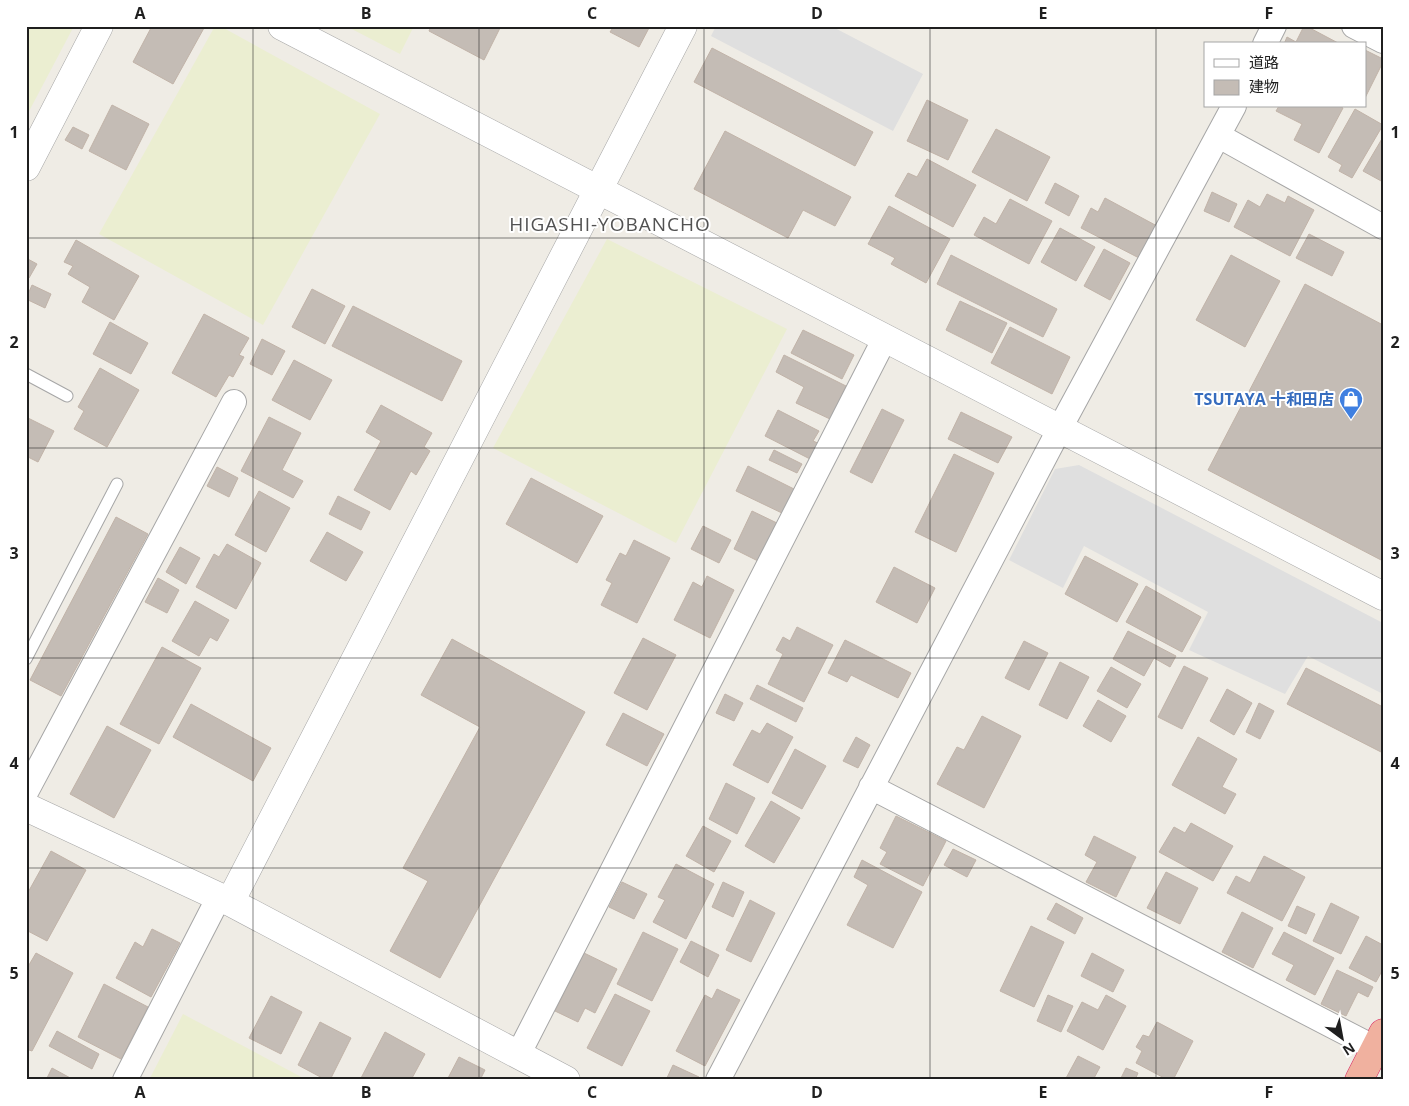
<svg xmlns="http://www.w3.org/2000/svg" width="1409" height="1106" viewBox="0 0 1409 1106" font-family="'Open Sans','Noto Sans JP',sans-serif">
<style>
.farmland{fill:#ebeed1}
.parking{fill:#dfdfdf}
.building{fill:#c4bcb5;stroke:#c1b3a8}
.lines{fill:none;stroke-linecap:round;stroke-linejoin:round}
.service-casing{stroke:#a6a6a6;stroke-width:13}
.minor-casing{stroke:#a6a6a6;stroke-width:26}
.tertiary-casing{stroke:#a6a6a6;stroke-width:29}
.trunk-casing{stroke:#d82863;stroke-width:29}
.service{stroke:#fff;stroke-width:11}
.minor{stroke:#fff;stroke-width:24}
.tertiary{stroke:#fff;stroke-width:28}
.trunk{stroke:#f0b19f;stroke-width:28}
.grid{fill:none;stroke:#1f1f1f;stroke-width:1;stroke-opacity:0.55}
.labels{text-anchor:middle;stroke-width:4;stroke-linejoin:round;paint-order:stroke}
.shop-label{font-size:16px;font-weight:bold;fill:#366cbe;stroke:#fff;text-anchor:end}
.quarter-label{font-size:19px;letter-spacing:1px;fill:#525252;stroke:#fff}
.neatline{fill:none;stroke:#1f1f1f;stroke-width:2}
.grid-label{font-size:16px;text-anchor:middle;font-weight:bold;fill:#1f1f1f}
</style>
<rect width="100%" height="100%" fill="#efece5"/>
<path class="farmland" d="M26,26H74L26,117Z
M215,26H220L380,114L263,325L99,234Z
M346,26H414L400,54Z
M607,239L787,329L676,543L493,448Z
M183,1014L307,1080H149Z"/>
<path class="parking" d="M716,26H831L923,74L893,131L711,36Z
M1079,465L1383,623V694L1308,656L1285,694L1189,650L1208,612L1084,546L1063,588L1009,560L1055,469Z"/>
<path class="building" d="M152,26H201L204,28L173,84L133,62Z
M431,26H501L484,60L429,31Z
M614,26H650L639,47L610,32Z
M1304,26H1306L1340,44H1284L1287,37L1296,42Z
M712,48L873,132L855,166L694,82Z
M1365,50L1383,59V62L1365,98Z
M927,100L968,120L948,160L907,141Z
M112,105L149,124L126,170L89,151Z
M1279,106H1339L1343,108L1319,153L1294,140L1302,124L1276,111Z
M1355,109L1383,125L1352,178L1339,171L1342,165L1328,157Z
M73,127L89,135L82,149L65,140Z
M996,129L1050,157L1027,201L972,172Z
M725,131L851,197L835,226L803,210L788,238L694,189Z
M1383,137V182L1363,171Z
M927,159L976,185L953,227L895,196L908,173L917,177Z
M1055,183L1079,196L1069,216L1045,203Z
M1212,192L1237,204L1229,222L1204,211Z
M1267,194L1285,203L1288,196L1314,210L1290,256L1234,227L1248,200L1260,207Z
M1105,198L1157,226L1141,259L1081,228L1091,208L1098,212Z
M1010,199L1052,221L1029,264L974,235L984,217L996,224Z
M889,206L950,239L926,283L891,264L895,258L868,244Z
M1060,228L1095,247L1076,281L1041,262Z
M1309,234L1344,252L1332,276L1296,258Z
M76,240L139,276L114,320L82,302L90,287L68,274L73,266L64,262Z
M1104,249L1130,263L1110,300L1084,286Z
M951,255L1057,309L1043,337L937,284Z
M1231,255L1280,281L1245,347L1196,320Z
M26,258L37,264L29,278L26,276Z
M1305,284L1383,325V561L1208,470Z
M32,285L51,294L45,308L26,299Z
M312,289L345,306L325,344L292,327Z
M960,301L1007,323L992,353L946,330Z
M353,306L462,361L442,401L332,346Z
M204,314L249,338L239,355L244,357L233,377L229,375L216,397L172,373Z
M110,322L148,343L131,374L93,354Z
M1010,327L1070,357L1052,394L991,363Z
M803,330L854,355L842,379L791,353Z
M262,339L285,351L272,375L250,364Z
M784,355L846,386L830,419L796,403L804,387L776,372Z
M294,360L332,380L310,420L272,400Z
M100,368L139,390L107,447L74,429L84,411L78,407Z
M381,405L432,433L424,447L430,451L416,475L411,471L390,510L354,490L381,441L366,432Z
M882,409L904,420L872,483L850,472Z
M778,410L819,431L813,441L820,444L812,460L765,436Z
M961,412L1012,437L998,463L948,439Z
M26,417L54,431L38,462L26,456Z
M269,417L301,433L282,470L303,481L293,498L241,471Z
M774,450L802,464L797,473L769,460Z
M954,454L994,473L956,552L915,532Z
M748,466L796,490L784,514L736,491Z
M217,467L238,478L229,497L207,486Z
M531,478L603,516L577,563L506,524Z
M259,491L290,508L266,552L235,535Z
M338,496L370,512L361,530L329,514Z
M752,511L779,524L760,562L734,549Z
M116,517L148,534L61,696L30,680Z
M703,526L731,540L719,563L691,549Z
M327,532L363,552L346,581L310,561Z
M634,540L670,558L637,623L601,605L612,583L606,580L620,553L626,556Z
M227,544L261,563L236,609L196,587L214,554L219,557Z
M180,547L200,558L186,584L166,572Z
M1085,556L1138,584L1117,622L1065,594Z
M894,567L935,588L917,623L876,602Z
M707,576L734,590L710,638L674,620L693,582L702,587Z
M158,578L179,590L167,613L145,602Z
M1146,586L1201,617L1182,652L1126,622Z
M195,601L229,620L217,641L210,637L199,656L172,641Z
M797,627L833,645L804,702L768,684L783,654L776,650L783,637L790,641Z
M1128,631L1176,656L1170,667L1154,658L1144,676L1113,659Z
M643,638L676,655L647,710L614,693Z
M452,639L585,712L440,978L390,951L428,881L403,868L480,727L421,695Z
M845,640L911,673L898,698L851,675L847,682L828,673Z
M1024,641L1048,653L1029,690L1005,678Z
M162,647L201,668L159,744L120,724Z
M1060,662L1089,677L1067,719L1039,705Z
M1184,666L1208,678L1182,729L1158,717Z
M1111,667L1141,684L1127,708L1097,691Z
M1306,668L1383,707V753L1287,704Z
M757,685L803,708L796,722L750,699Z
M1227,689L1252,703L1234,735L1210,721Z
M725,694L743,703L734,721L716,713Z
M1098,700L1126,716L1111,742L1083,726Z
M1259,703L1274,711L1260,739L1246,732Z
M191,704L271,748L253,781L173,737Z
M623,713L664,734L647,766L606,745Z
M982,716L1021,736L984,808L937,784L957,747L964,750Z
M767,723L793,737L768,783L733,765L752,730L760,734Z
M107,726L151,750L114,818L70,794Z
M856,737L870,745L858,768L843,761Z
M1198,737L1237,759L1222,787L1236,794L1225,814L1172,785Z
M795,749L826,766L802,809L772,793Z
M726,783L755,798L737,834L709,819Z
M771,801L800,818L774,863L745,846Z
M896,816L946,841L923,886L880,864L887,852L880,848Z
M1191,823L1233,846L1213,881L1159,852L1174,827L1185,833Z
M703,826L731,841L714,872L686,856Z
M1094,836L1136,857L1116,897L1086,882L1097,862L1085,855Z
M953,849L976,860L967,877L944,865Z
M51,851L86,870L47,941L26,930V896Z
M1264,856L1305,877L1282,921L1227,893L1236,876L1250,883Z
M862,860L922,892L893,948L847,925L868,885L854,877Z
M676,864L714,884L686,939L653,922L665,900L658,897Z
M1166,872L1198,888L1180,924L1147,908Z
M622,882L647,894L634,919L609,907Z
M723,882L744,892L733,917L712,907Z
M750,900L775,913L751,962L726,950Z
M1056,903L1083,918L1075,934L1047,919Z
M1331,903L1359,917L1341,954L1313,941Z
M1297,906L1315,914L1306,934L1288,926Z
M1242,912L1273,928L1253,968L1222,952Z
M1031,926L1064,942L1034,1007L1000,991Z
M152,929L180,943L151,997L116,978L135,942L143,947Z
M643,932L678,949L652,1001L617,984Z
M1284,932L1334,958L1315,995L1286,980L1294,965L1272,954Z
M1366,936L1383,945V969L1376,982L1349,968Z
M691,941L719,955L708,977L680,962Z
M36,953L73,973L32,1051L26,1049V970Z
M584,953L617,969L595,1013L585,1008L578,1022L555,1011Z
M1092,953L1124,970L1113,992L1081,976Z
M1337,970L1373,987L1368,997L1358,992L1346,1016L1321,1004Z
M104,984L148,1007L121,1059L78,1037Z
M717,989L740,1000L705,1066L676,1051L705,995L712,999Z
M615,994L650,1011L622,1066L587,1048Z
M1048,995L1073,1006L1061,1032L1037,1021Z
M1106,995L1126,1006L1103,1050L1067,1031L1082,1002L1098,1010Z
M271,996L302,1012L281,1054L249,1038Z
M320,1022L351,1038L330,1080H326L298,1065Z
M1157,1022L1193,1041L1173,1080H1168L1136,1063L1142,1051L1136,1047L1143,1035L1149,1037Z
M57,1031L99,1054L92,1069L49,1046Z
M385,1032L425,1054L411,1080H360Z
M1078,1056L1100,1067L1093,1080H1065Z
M459,1057L485,1070L480,1080H447Z
M673,1065L699,1077L698,1080H666Z
M52,1068L74,1080H46Z
M1126,1068L1138,1073L1135,1080H1120Z"/>
<g class="lines">
<g class="service-casing">
<path id="service" d="M26,374L67,396
M26,659L117,484"/>
</g>
<g class="minor-casing">
<path id="minor" d="M1354,26L1383,41
M1265,44L1274,26
M1219,136L1383,227
M871,787L1375,1048
M26,792L234,402
M518,1055L885,338
M125,1080L219,897
M718,1080L1060,428L1234,106"/>
</g>
<g class="tertiary-casing">
<path id="tertiary" d="M282,26L1383,596
M26,167L99,26
M26,807L230,902L566,1080
M230,902L683,26"/>
</g>
<g class="trunk-casing">
<path id="trunk" d="M1359,1080L1383,1033"/>
</g>
<use href="#service" class="service"/>
<use href="#minor" class="minor"/>
<use href="#tertiary" class="tertiary"/>
<use href="#trunk" class="trunk"/>
</g>
<path class="grid" d="M253,26V1080M479,26V1080M704,26V1080M930,26V1080M1156,26V1080M26,238H1383M26,448H1383M26,658H1383M26,868H1383"/>
<defs>
<g id="shop-pin" transform="scale(1.25)"><path d="M0 17L-7.5 6A9.5 9.5 0 1 1 7.5 6Z" fill="#3f7fe0" stroke="#fff"/><path d="M-5-2.5h2.3a2.7 3.5 0 0 1 5.4 0H5L5.5 6h-11ZM-1.5-2.5h3a1.5 2.3 0 0 0-3 0Z" fill="#fff"/></g>
</defs>
<g fill-rule="evenodd">
<use href="#shop-pin" x="1351" y="399"/>
</g>
<g class="labels">
<g class="shop-label">
<text x="1334" y="405">TSUTAYA 十和田店</text>
</g>
<g class="quarter-label">
<text x="610" y="231">HIGASHI-YOBANCHO</text>
</g>
</g>
<rect width="1409" height="1106" fill="none" stroke="#ffffff" stroke-width="55"/>
<rect x="1204" y="42" width="162" height="65" fill="#ffffff" stroke="#a5a5a5"/>
<rect x="1214" y="59" width="25" height="8" fill="#ffffff" stroke="#a5a5a5"/>
<text x="1249" y="68" font-size="15" fill="#1f1f1f">道路</text>
<rect x="1214" y="80" width="25" height="15" fill="#c4bcb5" stroke="#a5a5a5"/>
<text x="1249" y="92" font-size="15" fill="#1f1f1f">建物</text>
<g transform="translate(1342 1038) rotate(148)" stroke="#ffffff" stroke-width="4" paint-order="stroke">
<path d="M0-4L9 19L0 12L-9 19Z" fill="#1f1f1f"/>
<text y="-8" font-size="14" font-weight="bold" text-anchor="middle" fill="#1f1f1f">N</text>
</g>
<rect x="28" y="28" width="1354" height="1050" class="neatline"/>
<g class="grid-label">
<text x="140" y="19">A</text>
<text x="366" y="19">B</text>
<text x="592" y="19">C</text>
<text x="817" y="19">D</text>
<text x="1043" y="19">E</text>
<text x="1269" y="19">F</text>
<text x="14" y="138">1</text>
<text x="1395" y="138">1</text>
<text x="14" y="348">2</text>
<text x="1395" y="348">2</text>
<text x="14" y="559">3</text>
<text x="1395" y="559">3</text>
<text x="14" y="769">4</text>
<text x="1395" y="769">4</text>
<text x="14" y="979">5</text>
<text x="1395" y="979">5</text>
<text x="140" y="1098">A</text>
<text x="366" y="1098">B</text>
<text x="592" y="1098">C</text>
<text x="817" y="1098">D</text>
<text x="1043" y="1098">E</text>
<text x="1269" y="1098">F</text>
</g>
</svg>
